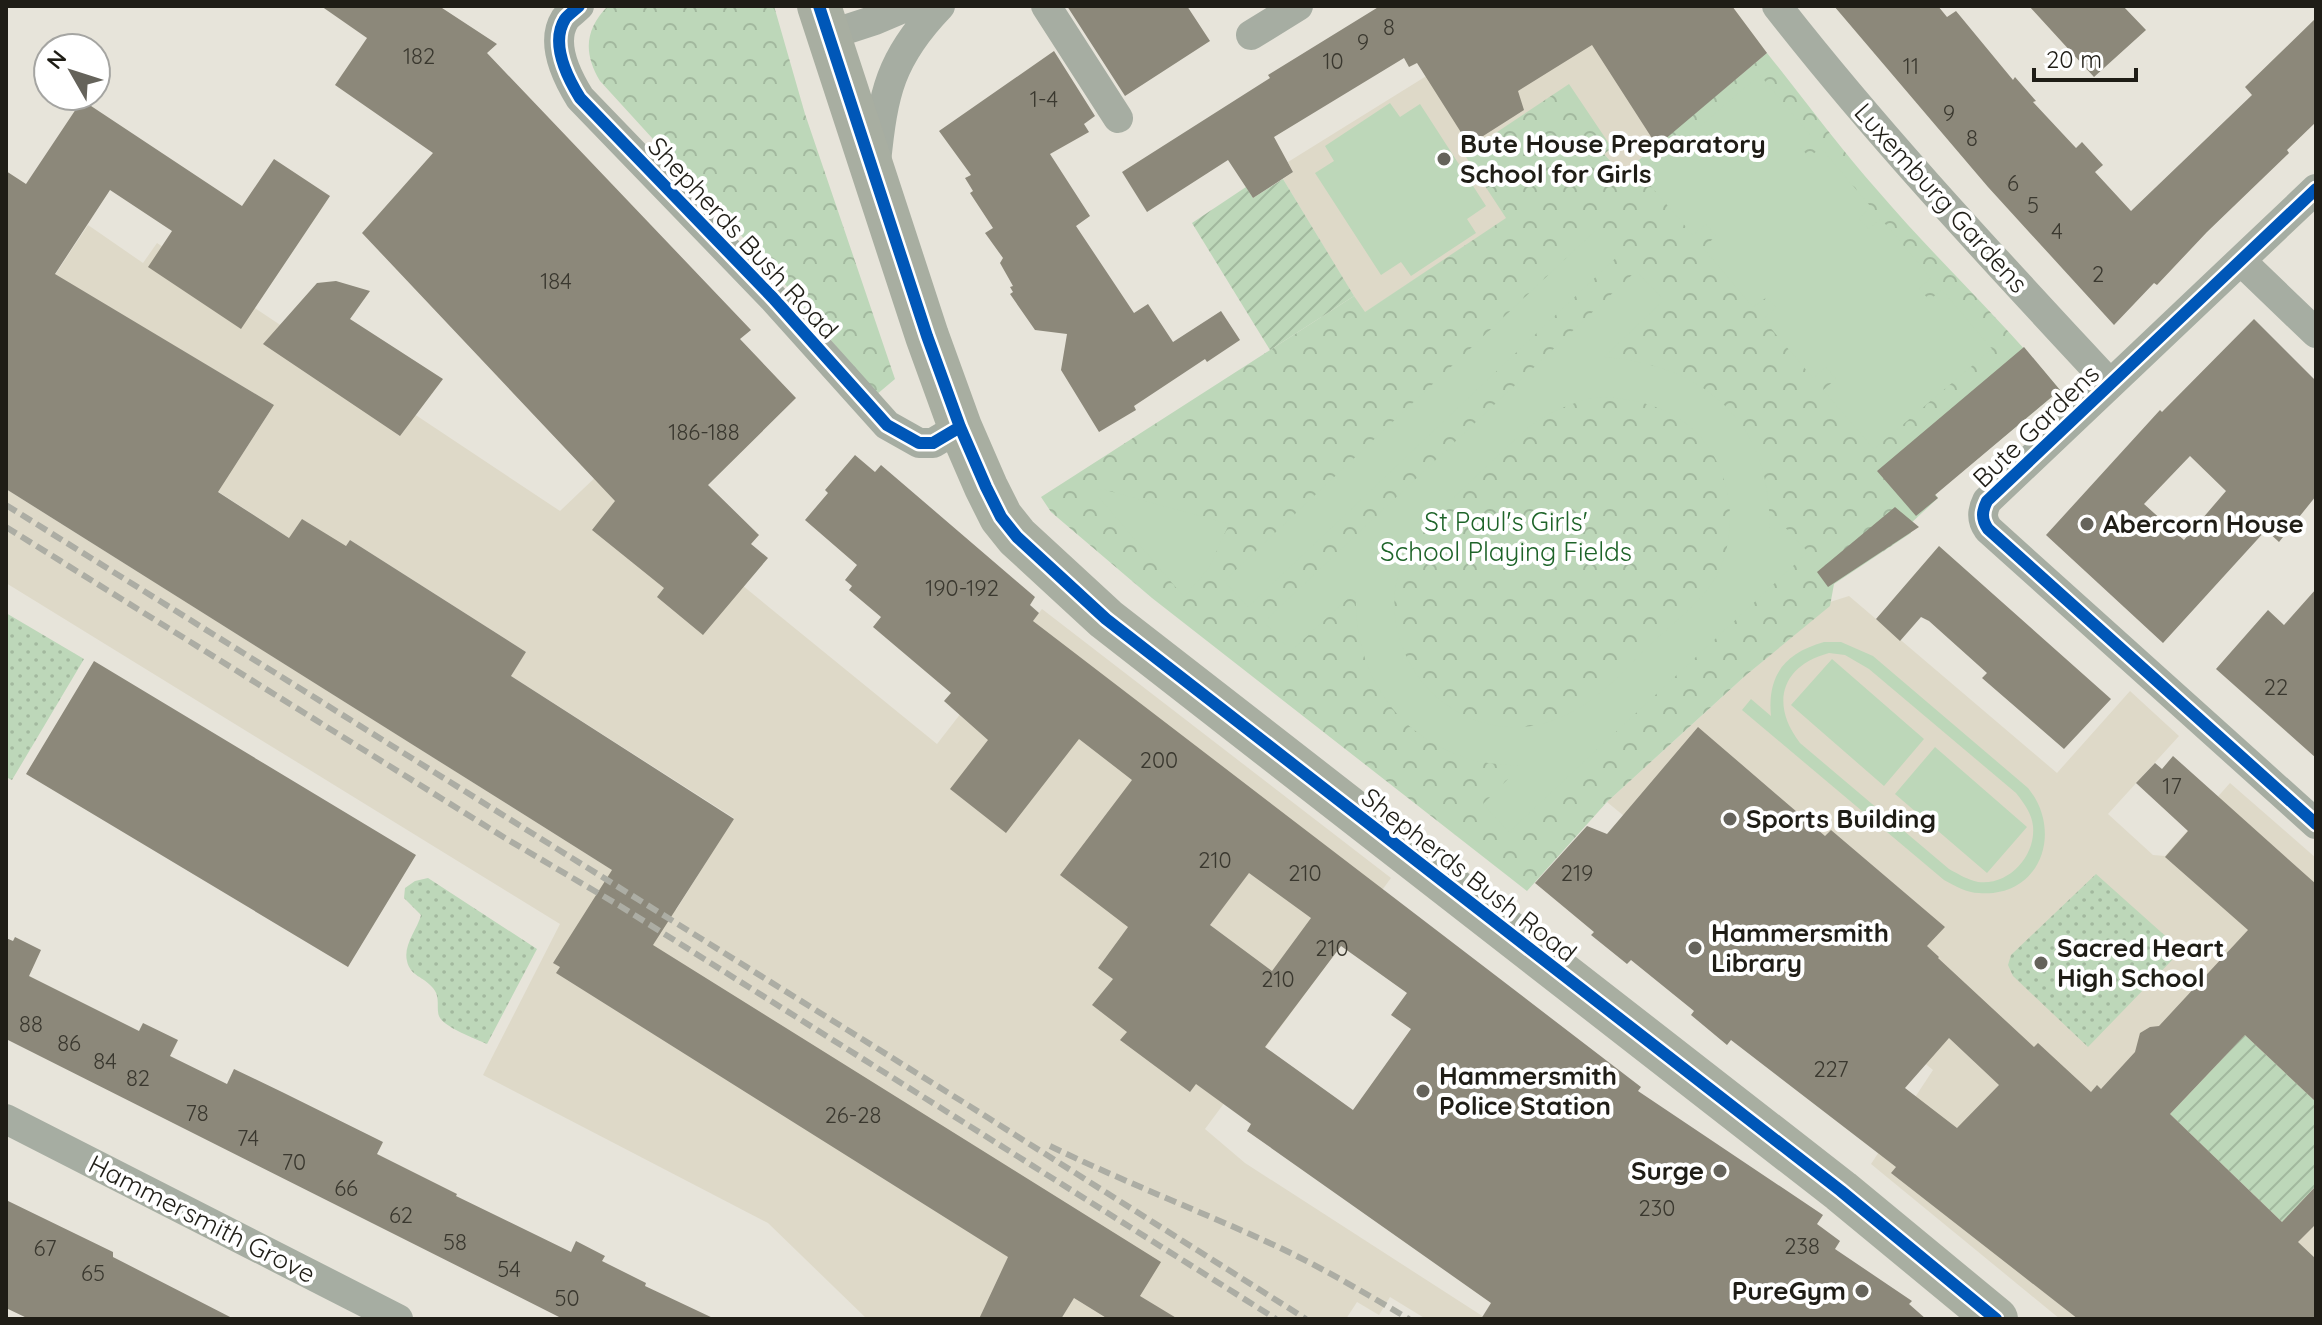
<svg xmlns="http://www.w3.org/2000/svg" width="2322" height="1325" viewBox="0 0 2322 1325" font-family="Quicksand,sans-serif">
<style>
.built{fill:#ded9c8}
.grass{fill:url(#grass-dots)}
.park{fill:url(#park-crowns)}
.garden{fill:url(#garden-furrows)}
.pitch{fill:#bdd7b9;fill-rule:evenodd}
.building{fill:#8c887a;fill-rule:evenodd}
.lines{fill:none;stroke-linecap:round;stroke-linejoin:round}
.minor{stroke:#a6ada2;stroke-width:30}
.primary{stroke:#a8aea1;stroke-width:44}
.rail{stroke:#acada4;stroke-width:6;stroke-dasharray:12 6;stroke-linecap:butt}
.cycleway-casing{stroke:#fff;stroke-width:17}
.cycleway{stroke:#0057b8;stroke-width:12}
.poi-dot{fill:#65635b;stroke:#fff;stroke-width:3}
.labels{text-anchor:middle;stroke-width:8;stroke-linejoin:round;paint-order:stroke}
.number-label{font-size:22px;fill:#3a382f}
.poi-label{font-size:26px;font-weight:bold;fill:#1f1d16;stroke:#fff;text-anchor:start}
.street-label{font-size:26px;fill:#1f1d16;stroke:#fff}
.park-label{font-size:26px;fill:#1e6429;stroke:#fff}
</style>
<defs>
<pattern id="grass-dots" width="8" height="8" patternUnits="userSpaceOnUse" patternTransform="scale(2)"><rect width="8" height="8" fill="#bdd7b9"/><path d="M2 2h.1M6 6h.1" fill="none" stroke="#a2b89e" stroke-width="1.8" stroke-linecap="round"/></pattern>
<pattern id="park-crowns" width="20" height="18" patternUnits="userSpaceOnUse" patternTransform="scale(2)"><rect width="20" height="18" fill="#bdd7b9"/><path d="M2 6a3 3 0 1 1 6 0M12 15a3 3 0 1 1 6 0" fill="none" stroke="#a2b89e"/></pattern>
<pattern id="garden-furrows" width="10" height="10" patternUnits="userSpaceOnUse" patternTransform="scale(2)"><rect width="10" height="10" fill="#bdd7b9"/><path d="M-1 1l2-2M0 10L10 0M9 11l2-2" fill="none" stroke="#a2b89e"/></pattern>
</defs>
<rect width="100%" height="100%" fill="#e7e4da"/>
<path class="built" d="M1732,6L1767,53L1657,145L1622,174L1604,154L1364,313L1283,179L1293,172L1288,162L1465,52Z
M88,225L143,263L157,243L560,511L602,471L937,744L1042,609L1391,878L1205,1129L1245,1163L1487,1319H1426L1390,1297L1379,1315L1357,1302L1346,1319H867L768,1223L483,1075L560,924L6,583V489L676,910L734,818L511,676L526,652L350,540L346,546L289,538L199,479L236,464L274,405L55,275Z
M1849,596L2057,773L2130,691L2179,736L2108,814L2153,855L2165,856L2230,783L2316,858V1319H2060L1871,1164L1933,1070L1607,802L1745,676L1829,606L1830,602Z"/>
<path class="grass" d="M6,613L84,659L12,780L6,777Z
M2096,874L2180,949L2175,957L2088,1047L2013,976L2008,965L2011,955Z
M428,878L537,949L487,1044C476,1039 443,1027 439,1016C436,1006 441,996 432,987C424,977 410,976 407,961C403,945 417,930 421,915L404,898L405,888L415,881Z"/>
<path class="park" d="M608,6H774L805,114L895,379L876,395L779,277L600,81C583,53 585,29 608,6Z
M1767,53C1804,99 1839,147 1878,191C1937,260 2003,321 2060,390L1935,494L1938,498L1909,525L1911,533L1834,584L1830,606L1745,676L1607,802L1527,891L1152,598L1051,512L1041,497L1354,296L1365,312L1506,218L1464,154L1569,84L1612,148L1604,154L1622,174Z"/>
<path class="garden" d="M1283,179L1354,296L1270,350L1192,223L1246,187L1253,198Z
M2245,1035L2316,1102V1186L2282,1222L2170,1114Z"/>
<path class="pitch" d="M1760,75L1810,135L1799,146L1809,157L1821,148L1871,207L1859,218L1868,229L1881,219L1931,278L1919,288L1929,300L1942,290L1992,349L1874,449L1823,390L1836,379L1826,367L1813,378L1763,319L1776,308L1767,297L1753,307L1703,248L1716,236L1706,224L1693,235L1642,176Z
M1390,103L1400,117L1420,104L1486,206L1467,219L1476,233L1411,276L1401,262L1381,275L1315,173L1334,161L1325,146Z
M1597,229L1621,253L1248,607L1224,581Z
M1636,271L1664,300L1604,357C1707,365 1775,426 1769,534L1781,523L1808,552L1509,832L1483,804L1521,766C1501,764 1480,764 1461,756C1389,730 1353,664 1356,591L1291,651L1264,622ZM1598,397C1646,398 1691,413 1715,458C1737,500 1736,556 1704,594C1688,612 1668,628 1651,644C1625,669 1601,698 1568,714C1491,754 1403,698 1395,615C1389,555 1429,521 1468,484C1489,464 1509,445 1530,426C1552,411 1572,402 1598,397Z
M1102,489L1229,524L1209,568L1184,597L1097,495V490Z
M1824,642H1841L1873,656L2028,788C2064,832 2040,898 1979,893C1967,893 1955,886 1944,880L1742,710L1751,699L1771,716C1767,675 1785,653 1824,642ZM1829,653L1845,655L1869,669L2016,793C2024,803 2032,814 2033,826C2036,856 2009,886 1978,882C1968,880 1958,874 1949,869L1800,743C1770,704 1781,666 1829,653Z
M1832,659L1924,739L1884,786L1791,705Z
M1935,747L2027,827L1987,873L1895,794Z"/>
<path class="building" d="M321,6H439L497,44L487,53L751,330L740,339L796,398L708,485L759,535L751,544L768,558L703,635L657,597L664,588L592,530L615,501L362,233L433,153L335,85L367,38Z
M1067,6H1187L1210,41L1125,96Z
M1380,6H1732L1767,53L1657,146L1592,45L1518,91L1524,110L1469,145L1417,63L1409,67L1404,58L1274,137L1293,172L1253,198L1228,160L1147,212L1122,172L1270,78L1268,75Z
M1834,6H1938L1947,17L1956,11L2013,80L2015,77L2036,101L2033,102L2076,148L2082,142L2103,165L2095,172L2131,211L2252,95L2245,87L2316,18V122L2287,150L2289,153L2207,232L2157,285L2154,283L2114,325L1988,187Z
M2029,6H2123L2146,30L2094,77Z
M1054,51L1095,116L1084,124L1089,132L1050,154L1090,216L1076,226L1134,313L1148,304L1173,342L1221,311L1240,340L1207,362L1205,359L1134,406L1136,410L1099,432L1061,370L1067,334L1035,330L1010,294L1013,292L1010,287L1013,286L1000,263L1003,258L985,233L993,228L970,193L973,191L965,178L971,175L939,131Z
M82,100L242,206L274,159L330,196L241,329L148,267L172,231L110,190L55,274L274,405L218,492L289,538L302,519L346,546L350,540L526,652L511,676L734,819L653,945L1161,1262L1140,1296L1178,1319H1108L1074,1298L1061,1319H979L1008,1257L556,973L560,967L553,963L612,870L6,489V171L26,184Z
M336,281L370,291L350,319L443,379L400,436L263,344L317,283Z
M2254,319L2316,381V496L2279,542L2266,530L2163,643L2046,535L2160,410L2162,412ZM2190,456L2226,491L2184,540L2144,504Z
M2024,347L2060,390L1935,495L1938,498L1916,516L1877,471Z
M855,455L875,472L881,465L1035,597L1030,605L1039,613L1033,621L1641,1087L1638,1091L1823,1215L1817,1224L1840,1241L1835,1249L1912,1301L1909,1304L1926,1319H1481L1491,1303L1247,1131L1251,1124L1196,1084L1190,1092L1120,1040L1127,1032L1092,1005L1113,979L1098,968L1128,927L1060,875L1132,780L1079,739L1006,833L950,789L988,740L944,701L951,693L873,627L881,617L849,590L852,586L845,580L857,565L805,520L828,493L825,490ZM1249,873L1311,918L1272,971L1210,925ZM1341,946L1407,993L1391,1015L1411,1029L1353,1110L1265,1047Z
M1895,507L1919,527L1828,587L1817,572Z
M1939,546L2111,699L2064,749L1982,678L1987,673L1929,621L1921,617L1900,641L1876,619Z
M2316,589V758L2216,669L2268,610L2284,625Z
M94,661L416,855L348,967L26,774Z
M1698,727L1825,836L1831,830L1945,927L1927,946L1939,957L1938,958L2034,1047L2038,1043L2091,1092L2097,1085L2101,1089L2135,1052L2140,1033L2150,1027L2159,1026L2248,930L2165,857L2188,831L2136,783L2155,763L2162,769L2173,756L2316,884V1102L2245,1035L2170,1114L2282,1222L2316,1186V1224L2298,1242L2316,1259V1319H2078L1891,1173L1896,1167L1731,1040L1727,1045L1691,1015L1694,1011L1631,960L1627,964L1591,935L1594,932L1535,883L1587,826L1607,834ZM1949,1038L1999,1085L1957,1128L1905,1088Z
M15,937L41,950L29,976L139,1031L143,1023L178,1040L170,1056L227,1084L234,1069L282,1092L383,1142L377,1154L457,1194L456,1196L571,1252L576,1241L605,1256L602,1261L646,1283L645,1286L715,1319H563L6,1039V938L13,941Z
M6,1200L113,1252V1257L234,1319H29L6,1308Z"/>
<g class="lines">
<path class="minor" d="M579,6C575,10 568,15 565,19C550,43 567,77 580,98L773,298L887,425L919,443H933L960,427
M1046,6L1118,118
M1777,6C1881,139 1996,261 2110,384
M829,35L875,20L908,6
M1251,35L1298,6
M876,162C883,93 890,58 940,6
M2316,189L1987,501C1982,511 1981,519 1988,529L2316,824
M2241,261L2316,333
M6,1119L398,1319"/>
<path class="primary" d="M819,6L927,336L960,427L986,487L1001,517L1017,537L1106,619L1841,1191L1996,1319"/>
<path class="rail" d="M6,505L971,1107L1306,1319
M6,527L505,838L620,906L1276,1319
M1050,1146C1124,1182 1200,1211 1274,1245C1321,1267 1365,1293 1409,1319"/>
<g class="cycleway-casing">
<path id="cycleway" d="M579,6C575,10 568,15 565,19C550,43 567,77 580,98L773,298L887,425L919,443H933L960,427
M819,6L927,336L960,427L986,487L1001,517L1017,537L1106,619L1841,1191L1996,1319
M2316,189L1987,501C1982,511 1981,519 1988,529L2316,824"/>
</g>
<use href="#cycleway" class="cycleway"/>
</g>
<g class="poi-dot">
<circle cx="1444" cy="159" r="8"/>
<circle cx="2087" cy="524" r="8"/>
<circle cx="1730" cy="819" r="8"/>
<circle cx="1695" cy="948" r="8"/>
<circle cx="2041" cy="963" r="8"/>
<circle cx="1423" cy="1091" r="8"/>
<circle cx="1720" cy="1171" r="8"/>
<circle cx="1862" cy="1291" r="8"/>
</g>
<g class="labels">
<g class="number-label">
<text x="1389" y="35">8</text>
<text x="1363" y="50">9</text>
<text x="419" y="64">182</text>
<text x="1333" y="69">10</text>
<text x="1911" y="74">11</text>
<text x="1044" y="107">1-4</text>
<text x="1949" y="121">9</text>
<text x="1972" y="146">8</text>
<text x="2013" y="191">6</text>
<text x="2033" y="213">5</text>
<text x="2057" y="239">4</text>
<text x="2098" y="282">2</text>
<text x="556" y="289">184</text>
<text x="704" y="440">186-188</text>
<text x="962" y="596">190-192</text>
<text x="2276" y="695">22</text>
<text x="1159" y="768">200</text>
<text x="2172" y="794">17</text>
<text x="1215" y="868">210</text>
<text x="1305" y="881">210</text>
<text x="1577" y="881">219</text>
<text x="1332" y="956">210</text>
<text x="1278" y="987">210</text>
<text x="31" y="1032">88</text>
<text x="69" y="1051">86</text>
<text x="105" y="1069">84</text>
<text x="1831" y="1077">227</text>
<text x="138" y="1086">82</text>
<text x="197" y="1121">78</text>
<text x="853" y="1123">26-28</text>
<text x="248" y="1146">74</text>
<text x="294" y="1170">70</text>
<text x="346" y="1196">66</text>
<text x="1657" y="1216">230</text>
<text x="401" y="1223">62</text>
<text x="455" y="1250">58</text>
<text x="1802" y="1254">238</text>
<text x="45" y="1256">67</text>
<text x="509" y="1277">54</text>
<text x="93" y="1281">65</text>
<text x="567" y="1306">50</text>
</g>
<g class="poi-label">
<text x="1460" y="153">Bute House Preparatory<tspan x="1460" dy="30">School for Girls</tspan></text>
<text x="2103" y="533">Abercorn House</text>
<text x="1746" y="828">Sports Building</text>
<text x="1711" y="942">Hammersmith<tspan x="1711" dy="30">Library</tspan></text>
<text x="2057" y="957">Sacred Heart<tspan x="2057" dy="30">High School</tspan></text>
<text x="1439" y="1085">Hammersmith<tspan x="1439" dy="30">Police Station</tspan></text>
<text x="1704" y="1180" text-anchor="end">Surge</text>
<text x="1846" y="1300" text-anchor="end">PureGym</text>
</g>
<g class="street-label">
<text transform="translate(1941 198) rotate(48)" y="9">Luxemburg Gardens</text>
<text transform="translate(743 238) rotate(47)" y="9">Shepherds Bush Road</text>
<text transform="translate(2036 426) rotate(-44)" y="9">Bute Gardens</text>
<text transform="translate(1469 875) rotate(38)" y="9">Shepherds Bush Road</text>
<text transform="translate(202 1219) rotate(27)" y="9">Hammersmith Grove</text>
</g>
<g class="park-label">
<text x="1506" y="531">St Paul's Girls'<tspan x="1506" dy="30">School Playing Fields</tspan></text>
</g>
</g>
<rect width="2322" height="1325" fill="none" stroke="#1f1d16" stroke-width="16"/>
<g transform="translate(72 72) rotate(309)"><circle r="38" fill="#ffffff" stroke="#a5a5a2" stroke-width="2"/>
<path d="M0-6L14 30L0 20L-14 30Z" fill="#65635b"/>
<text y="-12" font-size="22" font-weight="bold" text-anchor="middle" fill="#1f1d16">N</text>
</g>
<path d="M2034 68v12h102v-12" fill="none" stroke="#1f1d16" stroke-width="4"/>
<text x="2046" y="68" font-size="24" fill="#1f1d16" stroke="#ffffff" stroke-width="6" paint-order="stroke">20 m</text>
</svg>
